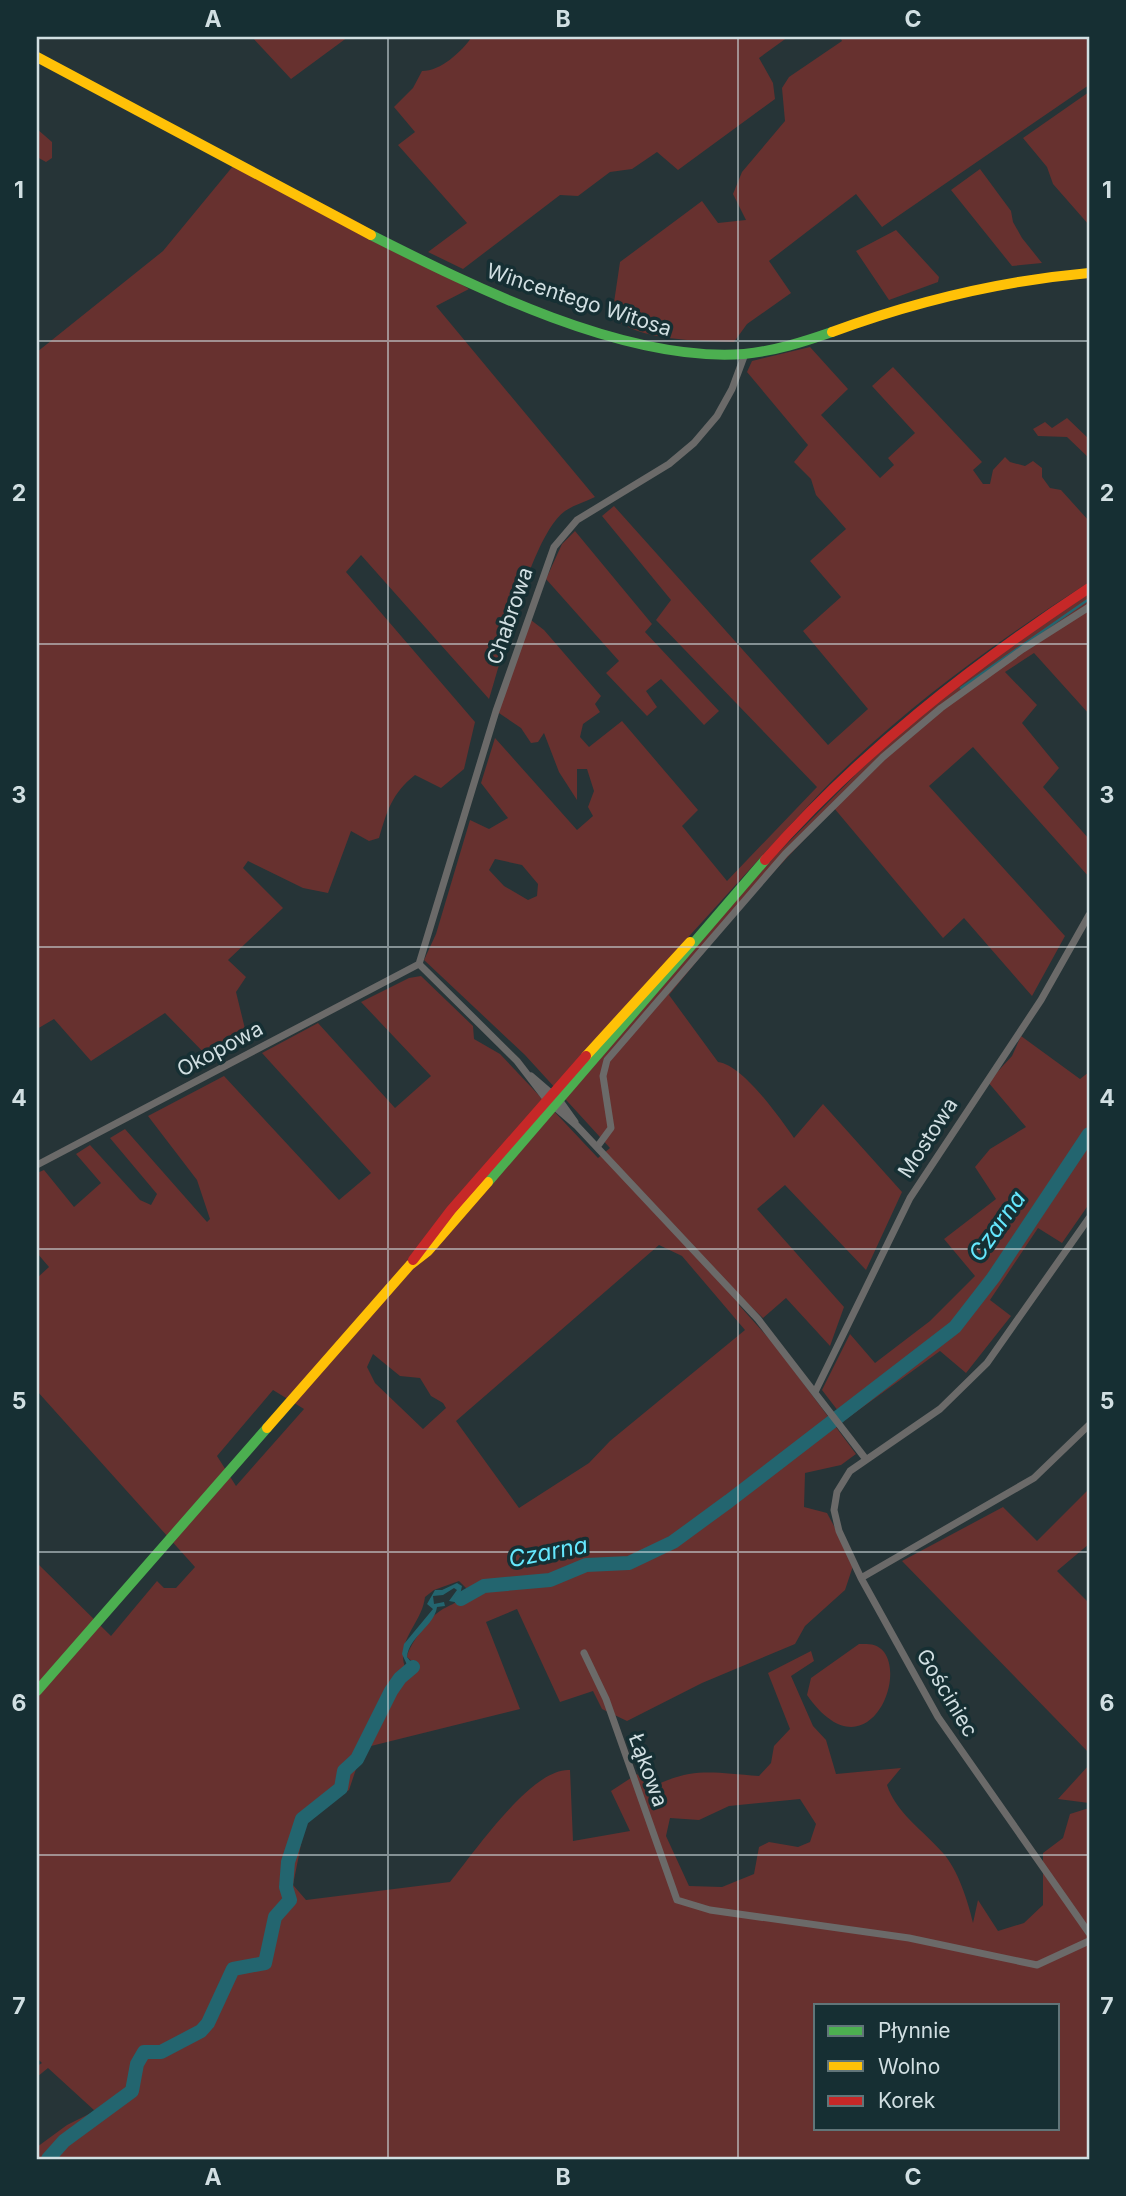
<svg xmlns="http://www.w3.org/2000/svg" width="1126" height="2196" viewBox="0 0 1126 2196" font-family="Inter,sans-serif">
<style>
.green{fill:#67312f;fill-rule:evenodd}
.water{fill:#23656f}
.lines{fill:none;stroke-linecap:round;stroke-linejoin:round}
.stream{stroke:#23656f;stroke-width:2.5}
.river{stroke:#23656f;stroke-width:14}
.street{stroke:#6b6a69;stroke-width:7}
.fast{stroke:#4caf50;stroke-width:10}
.slow{stroke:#ffc107;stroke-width:10}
.jam{stroke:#c62828;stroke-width:10}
.grid{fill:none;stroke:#d1dfe2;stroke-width:2;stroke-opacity:0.55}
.labels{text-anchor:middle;stroke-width:7;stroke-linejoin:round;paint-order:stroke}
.street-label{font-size:21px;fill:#d1dfe2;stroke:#162f33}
.water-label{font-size:23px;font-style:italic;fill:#65e8fe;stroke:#162f33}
.neatline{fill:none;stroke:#d1dfe2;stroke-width:2.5}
.grid-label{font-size:23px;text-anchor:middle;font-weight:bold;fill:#d1dfe2}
</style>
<rect width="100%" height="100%" fill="#263437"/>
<path class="green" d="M252,37H348L291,79Z
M472,37H788L759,58L773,83L775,99L678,170L657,152L632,169L610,172L578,196L560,195L463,269L428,252L467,223L398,145L415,132L394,107L413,88L422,71C441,71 461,52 472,37Z
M840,37H1089V85L882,227L856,194L769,261L791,293L747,324L734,342C700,341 636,341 612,316L620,262L702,201L718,223L746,220L733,194L742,172L785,121L782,88L789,77L842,41Z
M1089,92V225L1053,184L1047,167L1023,138Z
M37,129L52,142V158L46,162L37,157Z
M238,160L358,222L469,289L436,306L595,497C585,502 574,505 565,511C533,533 502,657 489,699L361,555L346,572L475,722L464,769L441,788L415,775C392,793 387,811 379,838L369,841L351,831L328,893L303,888L248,861L243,868L283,908L228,960L246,977L236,992L248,1041L210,1059L165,1013L91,1061L54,1019L37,1029V352L163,251Z
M980,169L1011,211L1013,222L1022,238L1042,263L1012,266L951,190Z
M896,230L939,277L938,282L889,300L856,251Z
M810,347L848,389L821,415L880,478L894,465L888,458L915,433L872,386L893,367L982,462L973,470L983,484H990L993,470L1005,457L1010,462L1025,466L1033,461L1042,468V477L1050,488L1061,490L1089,521V582C994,643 900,711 821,792C759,858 699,926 637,993L708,931L776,855L891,739L1002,650L1089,593V714L1034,653L1005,672L1037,705L1022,723L1059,768L1043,787L1089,839V877L973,747L929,786L1065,936L1032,996L964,918L943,938L834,808L747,900L669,995L718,1062C743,1065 779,1117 794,1138L823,1104L902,1192L866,1270L785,1185L757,1209L844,1307L830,1346L786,1298L763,1318L744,1300L738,1304L774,1344L856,1454L841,1465L805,1473L804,1507L827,1513L854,1563L845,1590L805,1626L795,1644L702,1683L627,1721L602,1709L593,1691L560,1702L517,1609L486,1622L520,1709L371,1746L356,1769L349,1790L306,1819L293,1885L306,1900L450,1882C474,1853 532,1767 570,1770L573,1841L630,1831L611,1791L637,1774L650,1788C693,1766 713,1773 759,1776L771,1763L774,1746L790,1729L768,1673L811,1651L814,1661L791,1676L813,1726L826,1740L836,1774L901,1768L887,1785C896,1813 924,1831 943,1853C958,1870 968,1901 973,1923L978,1900L998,1931L1024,1923L1043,1905V1853L1063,1838L1070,1814L1089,1808V2159H37V2147L67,2125L95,2111L48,2068L37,2077V2066L42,2063L37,2058V1563L111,1636L157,1581L164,1588H176L195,1567L37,1391V1278L49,1267L37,1253V1173L44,1170L74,1207L101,1183L76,1154L90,1145L140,1200L151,1205L157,1194L110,1138L125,1129L207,1222L210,1219L197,1180L148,1116L224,1076L339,1200L371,1173L262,1053L318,1023L395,1108L431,1076L361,1002L409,978L421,976L473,1026L474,1039L500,1054L598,1158L610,1148L525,1055L424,960L436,934L470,820L489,829L508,818L481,783L495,738L577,830L593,816L588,807L594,791L587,769H577V800L559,772L544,733L538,742L531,743L521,728L496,711L527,617L544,630L601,696L595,704L600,712L583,724L580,737L589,747L622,721L698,810L682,826L727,881L817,787L656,620L671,600L602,516L614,506L828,745L868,709L803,631L841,597L810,561L846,529L816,495L811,479L794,462L808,445L747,372L752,361ZM495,859L522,865L538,884L537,896L528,900L504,886L489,870ZM659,1245L682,1256L745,1330L610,1441L589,1463L519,1508L456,1421ZM373,1354L400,1376L420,1378L431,1396L443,1403L446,1408L423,1429L375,1383L367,1367ZM273,1390L304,1409L236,1486L217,1456ZM459,1581L467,1589C455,1608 451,1602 436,1614C428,1620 408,1647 407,1657L415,1664L409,1675L400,1678L397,1673L406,1670C394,1641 422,1624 425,1597L434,1590ZM800,1799L816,1824L810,1842L798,1847L769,1842L759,1847L754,1874L722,1887L689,1886L666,1836L670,1818L699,1820L729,1806ZM816,2005H1058V2128H816Z
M1067,418L1089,439V458L1067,437L1038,436L1033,429L1045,422L1052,428Z
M575,531L652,624L645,632L719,711L704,725L661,679L646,691L657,707L647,716L606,673L619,661L546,579L562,544Z
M1021,1036L1080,1079L1089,1072V1129L1028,1220L1032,1223L1089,1138V1204L1062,1243L1038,1228L990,1300L1011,1316L966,1373L940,1351L845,1420L822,1390L850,1334L875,1363L930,1321L975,1276L944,1239L996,1199L975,1167L990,1149L1026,1127L988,1082L1012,1056Z
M1089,1489V1544L1057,1571L1089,1603V1753L902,1561L1003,1507L1037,1541Z
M859,1644C868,1644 877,1643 884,1652C907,1683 863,1775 807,1695L811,1678Z
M1089,1765V1803L1058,1799Z"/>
<path class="water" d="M457,1583L462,1586L460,1595L476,1592L460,1603L449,1601L457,1590L454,1588L443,1595L433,1596L434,1604L444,1602L445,1606L437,1607C434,1627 409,1636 407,1657L416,1668L409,1675L400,1678L409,1669L402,1654L404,1644L433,1609L427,1604L435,1590H442Z"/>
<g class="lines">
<path class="stream" d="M961,688L1089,599"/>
<path class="river" d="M461,1599L484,1586L550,1580L586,1565L629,1563L673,1542L729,1501L955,1327L993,1278L1089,1134
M48,2159L64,2141L132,2091L137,2064L144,2052H161L201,2031L208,2023L233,1969L265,1963L275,1917L290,1900L286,1887L288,1862L302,1819L341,1788L344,1771L357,1759L391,1691L400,1678L413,1667"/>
<path class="street" d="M419,964L517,1061L547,1100L577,1126L758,1319L865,1458
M531,1076L560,1101L575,1122
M597,1147L611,1128L603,1076L607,1060L785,854L883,757L941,708L1023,649L1089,607
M37,1165L419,964L496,711L554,547L577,520L669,464L694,443L717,416L732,389L745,354
M1089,1218L987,1363L940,1409L850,1471L837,1492L834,1510L839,1531L861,1578L938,1717L1089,1933
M815,1392L910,1198L1041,1000L1089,915
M861,1578L1034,1478L1089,1425
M584,1653L606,1699L677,1900L710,1910L909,1938L1037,1965L1089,1941"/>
<path class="fast" d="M371,235C474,287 626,363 744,354C775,351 803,342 832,332
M488,1182L765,860
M37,1691L267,1428"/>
<path class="slow" d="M37,57L371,235
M832,332C916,301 999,281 1089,273
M586,1056L690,942
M267,1428L410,1265L428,1251L488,1182"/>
<path class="jam" d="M765,860C859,753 971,666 1089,588
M413,1260L451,1210L586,1056"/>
</g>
<path class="grid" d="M388,37V2159M738,37V2159M37,341H1089M37,644H1089M37,947H1089M37,1249H1089M37,1552H1089M37,1855H1089"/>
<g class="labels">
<g class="street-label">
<text transform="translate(579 300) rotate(18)" y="7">Wincentego Witosa</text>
<text transform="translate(510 616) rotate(-71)" y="7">Chabrowa</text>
<text transform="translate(220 1049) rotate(-28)" y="7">Okopowa</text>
<text transform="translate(928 1138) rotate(-57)" y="7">Mostowa</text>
<text transform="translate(947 1693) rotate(59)" y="7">Gościniec</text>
<text transform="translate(648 1770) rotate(70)" y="7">Łąkowa</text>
</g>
<g class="water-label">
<text transform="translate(997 1226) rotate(-55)" y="8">Czarna</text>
<text transform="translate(548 1552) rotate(-11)" y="8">Czarna</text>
</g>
</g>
<rect width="1126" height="2196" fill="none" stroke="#162f33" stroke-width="77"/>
<rect x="814" y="2004" width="245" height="126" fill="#162f33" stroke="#617579" stroke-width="2"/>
<rect x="828" y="2026" width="35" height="10" fill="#4caf50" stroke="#617579" stroke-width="2"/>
<text x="878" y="2038" font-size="21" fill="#d1dfe2">Płynnie</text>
<rect x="828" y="2061" width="35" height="10" fill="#ffc107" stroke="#617579" stroke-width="2"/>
<text x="878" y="2074" font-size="21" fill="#d1dfe2">Wolno</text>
<rect x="828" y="2096" width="35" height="10" fill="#c62828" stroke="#617579" stroke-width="2"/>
<text x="878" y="2108" font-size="21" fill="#d1dfe2">Korek</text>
<rect x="38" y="38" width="1050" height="2120" class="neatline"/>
<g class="grid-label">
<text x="213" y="27">A</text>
<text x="563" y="27">B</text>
<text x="913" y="27">C</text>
<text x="19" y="198">1</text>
<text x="1107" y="198">1</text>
<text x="19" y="501">2</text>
<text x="1107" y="501">2</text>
<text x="19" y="803">3</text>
<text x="1107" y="803">3</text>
<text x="19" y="1106">4</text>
<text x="1107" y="1106">4</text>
<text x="19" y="1409">5</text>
<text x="1107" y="1409">5</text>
<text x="19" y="1711">6</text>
<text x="1107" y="1711">6</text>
<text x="19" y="2014">7</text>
<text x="1107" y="2014">7</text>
<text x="213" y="2185">A</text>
<text x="563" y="2185">B</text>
<text x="913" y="2185">C</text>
</g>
</svg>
